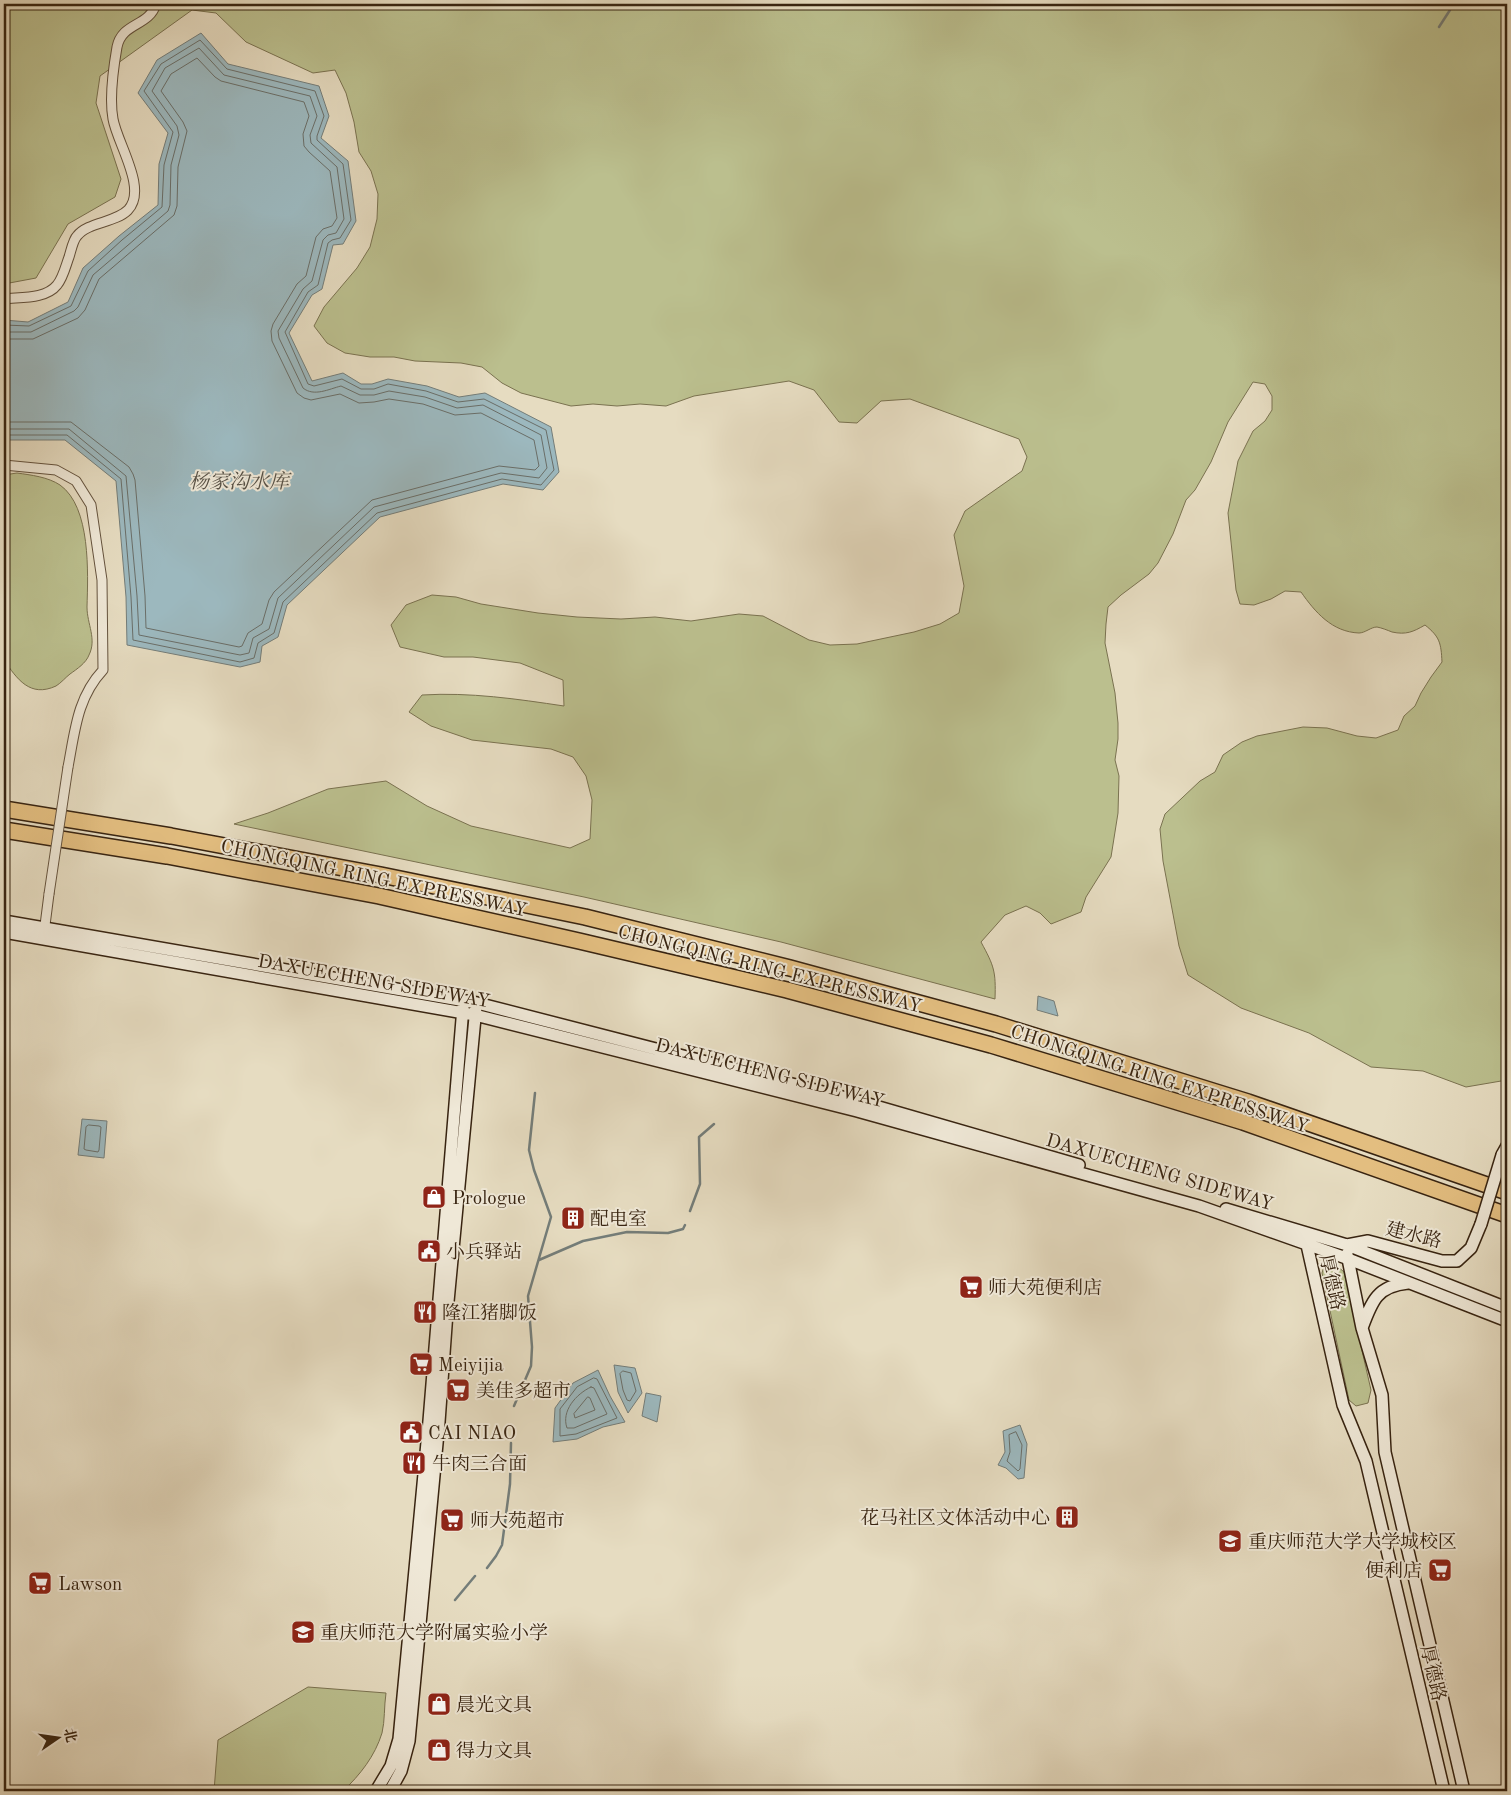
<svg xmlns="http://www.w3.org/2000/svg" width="1511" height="1795" viewBox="0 0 1511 1795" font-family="'Old Standard TT','Noto Serif SC',serif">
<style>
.green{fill:#bbbf8e;stroke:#7a7250}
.water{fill:#9cb8be;stroke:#747d79}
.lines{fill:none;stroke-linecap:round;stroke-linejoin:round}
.shore{stroke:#6a6e68;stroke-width:1}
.stream{stroke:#747d79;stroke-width:2.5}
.street-casing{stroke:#64523d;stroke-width:11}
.secondary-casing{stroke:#382411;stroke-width:14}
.highway-casing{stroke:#382411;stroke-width:18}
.street{stroke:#efe8d7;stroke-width:9}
.secondary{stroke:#efe8d7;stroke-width:11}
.highway{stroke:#e3be80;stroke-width:15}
.street-bridge-casing{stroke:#64523d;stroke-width:11;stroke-linecap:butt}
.secondary-bridge-casing{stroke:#382411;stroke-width:14;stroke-linecap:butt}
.street-bridge{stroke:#efe8d7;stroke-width:9}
.secondary-bridge{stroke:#efe8d7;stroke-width:11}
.labels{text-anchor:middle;stroke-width:4;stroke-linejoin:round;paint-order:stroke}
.street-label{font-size:19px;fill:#382411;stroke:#efe8d7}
.poi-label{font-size:19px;fill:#382411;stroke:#efe8d7;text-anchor:start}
.water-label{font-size:20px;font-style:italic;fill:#565045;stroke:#efe8d7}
</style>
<rect width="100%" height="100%" fill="#e6dcc1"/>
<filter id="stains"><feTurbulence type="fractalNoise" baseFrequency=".004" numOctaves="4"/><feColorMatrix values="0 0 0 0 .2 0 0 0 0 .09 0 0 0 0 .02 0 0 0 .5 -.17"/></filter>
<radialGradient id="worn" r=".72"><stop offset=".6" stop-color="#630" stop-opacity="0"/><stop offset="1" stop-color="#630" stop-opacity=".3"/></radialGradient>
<path class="green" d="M4,4H1507V1080L1466,1087L1423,1071L1371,1067L1309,1033L1241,1008L1188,975L1179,946L1163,861L1160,829L1165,814L1200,781L1215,772L1223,755L1242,742L1257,736L1303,727L1327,728L1357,736L1376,738L1398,730L1404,716L1415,706L1421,693L1431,677L1442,662C1441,643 1440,637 1425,625C1413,632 1406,635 1392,632C1387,630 1382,628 1377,627C1371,627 1365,633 1359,633C1332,632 1315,612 1301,592L1285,591L1271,599L1254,605L1240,604L1236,590L1228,513L1238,461L1253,431L1265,421L1272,410V396L1265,384L1253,382L1228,422L1211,462L1195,490L1186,500L1173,534L1158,563L1149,574L1121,595L1108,607L1106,624L1105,643L1115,693L1118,723V739L1115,760L1119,776L1118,813L1111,857L1086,897L1081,912L1051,924L1040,913L1026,906L1005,915L981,942C994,966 996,971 995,999L781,942L584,897L234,824L268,813L328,789L386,781L427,806L471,826L570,848L590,839L592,800L586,776L573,757L551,749L472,740L431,726L409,712L422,695C470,692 517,699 564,706L563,680L520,663L473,657H444L400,647L391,625L406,605L432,595L456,597L481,604L538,613L577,617L621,619L655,617L691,621L739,614L763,616L809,640L830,645L857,644L914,632L940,624L959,613L964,586L954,535L965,511L1022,471L1027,457L1019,439L910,399L881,401L857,423L839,422L814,390L789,381L694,396L666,406L640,404L617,406L593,404L571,406L521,393L502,383L482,367L461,363L415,361L394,357H370L345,353L327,343L314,326L324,307L357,268L370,247L377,219L378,194L371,171L359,152L354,122L346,93L335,70L313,73L246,42L216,13L192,10L100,76L96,103L121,179L115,197L68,224L36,278L4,284Z
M17,473C31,475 48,477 60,485C91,507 88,573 87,607C87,624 97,639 89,655C86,663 77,669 70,674C66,677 61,683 56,686C30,698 17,679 4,660V475Z
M1335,1264L1344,1272L1371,1390L1368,1403L1356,1406L1349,1400L1322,1273L1324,1266Z
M308,1687L386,1693C384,1706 385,1721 382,1733C375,1756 360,1775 343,1791H214L218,1740Z"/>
<path class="water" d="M201,33L228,64L319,86L329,116L321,138L348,161L356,221L343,244L333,245L322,289L312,295L289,333L312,381L343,373L361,384H372L388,379L427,386L459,397L485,393L551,427L559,472L543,490L503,484L380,517L287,605L278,637L262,646L260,662L240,667L127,645L126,597L116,481L65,440H4V320L28,322L68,302L83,268L119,236L158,205L159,164L168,133L138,93L157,60Z
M1038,996L1054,1001L1058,1016L1037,1010Z
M82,1119L107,1121L104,1158L78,1155Z
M614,1365L635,1368L642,1393L628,1413L618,1392Z
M598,1370L610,1396L625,1422L603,1427L577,1439L553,1442L555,1408L573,1383Z
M646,1393L661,1396L657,1422L642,1416Z
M1020,1425L1027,1444L1024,1478L1018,1479L1006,1468L998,1465L1005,1452L1003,1431Z"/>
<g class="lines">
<path class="shore" d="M4,325L29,326L71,306L88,271L122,240L162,207L164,165L173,132L144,91L161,64L200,40L227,69L315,91L324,116L317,136V140L343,164L351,220L340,238L332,240L328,243L318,285L308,292L285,332L308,384L314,386L342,379L361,389H374L388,384L426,391L458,402L484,399L546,430L554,470L541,485L502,479L377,513L283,602L274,633L258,643L254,658L240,662L133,640L131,597L121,479L67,435H4
M4,332H31L74,311L78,307L93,275L168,211L170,205L171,165L179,135L177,126L152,91L165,68L199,48L224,75L310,96L317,116L310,135L311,143L337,167L344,219L336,233L328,235L323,240L312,281L303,289L278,331L279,338L303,388C314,397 329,389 341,386L360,395H374L389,391L425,397L457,408L483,405L541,435L547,468L539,478L501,473L374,507L278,598L269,629L253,638L249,653L240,655L139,635L137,596L126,476L69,429H4
M4,339H33L78,318L85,310L99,279L174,215L177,206L178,167L187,131L183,122L161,91L171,74L197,58L215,77L221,81L304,102L309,116L303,134L304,146L309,152L330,171L337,218L332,226L323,229L316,237L306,276L297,284L273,324L271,331L272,341L297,393L304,398L311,400L340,394L359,403L374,402L389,399L423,404L455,415L481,413L534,440L539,466L535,470L499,466L372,500L274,592L269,600L262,624L248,633L242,646L239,647L146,628L145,596L135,480L133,474L129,467L71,422H4
M89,1125L99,1126L101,1127L99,1150L98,1152L86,1150L84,1149L86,1127Z
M623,1371L631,1373L636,1391L630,1401L627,1400L623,1390L620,1374Z
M594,1378L597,1379L617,1418L576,1434L560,1436V1409L577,1387Z
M591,1387L594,1388L607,1414L574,1428H567C561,1411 576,1394 591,1387Z
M588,1397L590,1398L595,1410L575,1418L574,1414Z
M1016,1432L1022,1445L1020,1469L1018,1471L1007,1461L1010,1452L1009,1435Z"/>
<path class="stream" d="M1439,27L1450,10
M690,1211L700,1184L699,1137L714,1124
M539,1260L583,1241L627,1232L668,1233L683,1229L685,1225
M514,1406L531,1366L532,1347L528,1296L551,1217L534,1170L529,1150L535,1093
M487,1568L496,1556L502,1545L510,1484L511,1443
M455,1600L475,1576"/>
<g class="street-casing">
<path id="street" d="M4,299C21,297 46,299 57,285C63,278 66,265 69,257C71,251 73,240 77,236C88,222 115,223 128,210C148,189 117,143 113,119C109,97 113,70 117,47C122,22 149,27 156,4
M4,465L56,470L76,481L91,505L102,580L103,670C77,698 75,731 68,767
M44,933L49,894"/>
</g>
<g class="secondary-casing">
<path id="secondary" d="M4,921L477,1003L858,1101L1079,1165
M4,932L475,1015L857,1111L1199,1206L1346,1258L1507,1321
M1502,1155L1507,1146
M1226,1209L1347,1245L1507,1308
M1311,1245H1307L1343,1405L1366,1461L1444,1791
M1347,1245L1368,1241L1442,1261H1457L1471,1248L1481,1224
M1347,1254L1362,1328L1382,1395L1385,1452L1464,1791
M1362,1328C1372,1301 1377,1286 1408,1283
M376,1791L391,1766L399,1739L429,1421L463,1007
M390,1791L401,1771L409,1741L439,1422L447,1312L476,1007"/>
</g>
<g class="highway-casing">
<path id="highway" d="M4,809L171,836L381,875L585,917L790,968L996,1024L1248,1102L1507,1192
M4,830L167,856L379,896L579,941L787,990L991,1045L1243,1122L1507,1215"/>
</g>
<use href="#street" class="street"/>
<use href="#secondary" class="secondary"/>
<use href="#highway" class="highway"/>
<g class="street-bridge-casing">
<path id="street-bridge" d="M49,894L68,767"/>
</g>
<g class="secondary-bridge-casing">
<path id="secondary-bridge" d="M1481,1224L1502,1155"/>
</g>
<use href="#street-bridge" class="street-bridge"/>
<use href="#secondary-bridge" class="secondary-bridge"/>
</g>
<defs>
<g id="shop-square" transform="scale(1.25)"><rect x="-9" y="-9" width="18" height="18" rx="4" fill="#8f2418" stroke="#efe8d7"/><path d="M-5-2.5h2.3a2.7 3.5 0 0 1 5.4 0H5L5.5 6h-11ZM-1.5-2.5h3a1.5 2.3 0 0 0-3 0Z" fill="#fff"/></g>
<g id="building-square" transform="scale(1.25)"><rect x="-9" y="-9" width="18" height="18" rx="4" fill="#8f2418" stroke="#efe8d7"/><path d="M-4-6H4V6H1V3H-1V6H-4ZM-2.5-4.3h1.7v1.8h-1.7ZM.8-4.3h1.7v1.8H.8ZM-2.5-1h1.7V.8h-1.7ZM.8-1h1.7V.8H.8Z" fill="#fff"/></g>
<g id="civic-square" transform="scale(1.25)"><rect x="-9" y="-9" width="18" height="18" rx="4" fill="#8f2418" stroke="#efe8d7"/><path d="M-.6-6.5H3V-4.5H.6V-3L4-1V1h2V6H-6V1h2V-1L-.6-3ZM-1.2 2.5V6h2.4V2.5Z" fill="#fff"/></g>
<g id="supermarket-square" transform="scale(1.25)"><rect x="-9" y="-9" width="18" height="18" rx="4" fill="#8f2418" stroke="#efe8d7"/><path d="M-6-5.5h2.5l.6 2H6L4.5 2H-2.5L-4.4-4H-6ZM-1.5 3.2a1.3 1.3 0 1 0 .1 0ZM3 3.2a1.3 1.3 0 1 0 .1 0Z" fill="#fff"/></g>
<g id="restaurant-square" transform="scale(1.25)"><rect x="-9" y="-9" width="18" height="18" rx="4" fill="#8f2418" stroke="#efe8d7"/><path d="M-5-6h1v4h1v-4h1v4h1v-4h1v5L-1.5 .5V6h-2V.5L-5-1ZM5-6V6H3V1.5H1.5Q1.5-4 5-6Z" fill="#fff"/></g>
<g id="university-square" transform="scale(1.25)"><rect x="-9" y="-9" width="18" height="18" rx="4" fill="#8f2418" stroke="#efe8d7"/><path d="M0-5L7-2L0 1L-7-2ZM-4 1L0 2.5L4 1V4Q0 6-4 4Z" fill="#fff"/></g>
<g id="school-square" transform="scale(1.25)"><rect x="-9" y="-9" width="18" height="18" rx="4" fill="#8f2418" stroke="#efe8d7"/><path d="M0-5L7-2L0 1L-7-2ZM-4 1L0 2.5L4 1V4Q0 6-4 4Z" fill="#fff"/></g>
</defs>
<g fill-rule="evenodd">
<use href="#shop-square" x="434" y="1197"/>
<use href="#building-square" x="573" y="1218"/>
<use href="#civic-square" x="429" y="1251"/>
<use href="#supermarket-square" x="971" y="1287"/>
<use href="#restaurant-square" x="425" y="1312"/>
<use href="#supermarket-square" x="421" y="1364"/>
<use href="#supermarket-square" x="458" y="1390"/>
<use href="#civic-square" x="411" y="1432"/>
<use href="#restaurant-square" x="414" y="1463"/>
<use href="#building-square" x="1067" y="1517"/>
<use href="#supermarket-square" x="452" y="1520"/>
<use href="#university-square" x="1230" y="1541"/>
<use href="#supermarket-square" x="1440" y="1570"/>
<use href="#supermarket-square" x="40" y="1583"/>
<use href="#school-square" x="303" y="1632"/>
<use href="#shop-square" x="439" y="1704"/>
<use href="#shop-square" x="439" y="1750"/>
</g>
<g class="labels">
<g class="street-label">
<text transform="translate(374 877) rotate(12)" y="7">CHONGQING RING EXPRESSWAY</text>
<text transform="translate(770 968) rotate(14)" y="7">CHONGQING RING EXPRESSWAY</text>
<text transform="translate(374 980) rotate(10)" y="7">DAXUECHENG SIDEWAY</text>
<text transform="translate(770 1072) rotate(14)" y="7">DAXUECHENG SIDEWAY</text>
<text transform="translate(1160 1078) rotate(18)" y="7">CHONGQING RING EXPRESSWAY</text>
<text transform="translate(1160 1171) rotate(16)" y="7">DAXUECHENG SIDEWAY</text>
<text transform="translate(1414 1234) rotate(14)" y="7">建水路</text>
<text transform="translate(1333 1282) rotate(77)" y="7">厚德路</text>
<text transform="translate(1434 1673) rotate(77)" y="7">厚德路</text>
</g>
<g class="poi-label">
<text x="452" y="1204">Prologue</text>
<text x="590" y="1225">配电室</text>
<text x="446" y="1258">小兵驿站</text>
<text x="988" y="1294">师大苑便利店</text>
<text x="442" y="1319">隆江猪脚饭</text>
<text x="438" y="1371">Meiyijia</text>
<text x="476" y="1397">美佳多超市</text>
<text x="428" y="1439">CAI NIAO</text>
<text x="432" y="1470">牛肉三合面</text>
<text x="1050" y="1524" text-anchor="end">花马社区文体活动中心</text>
<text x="470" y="1527">师大苑超市</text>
<text x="1248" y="1548">重庆师范大学大学城校区</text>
<text x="1422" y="1577" text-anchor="end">便利店</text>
<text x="58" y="1590">Lawson</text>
<text x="320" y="1639">重庆师范大学附属实验小学</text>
<text x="456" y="1711">晨光文具</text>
<text x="456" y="1757">得力文具</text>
</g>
<g class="water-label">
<text x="239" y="488">杨家沟水库</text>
</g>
</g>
<rect width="1511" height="1795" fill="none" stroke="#e6dcc1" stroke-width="20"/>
<rect x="5" y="5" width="1501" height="1785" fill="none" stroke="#382411" stroke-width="2.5"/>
<rect x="10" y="10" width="1491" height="1775" fill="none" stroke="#382411"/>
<g transform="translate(58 1738) rotate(77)" stroke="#efe8d7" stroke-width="4" paint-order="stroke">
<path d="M0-4L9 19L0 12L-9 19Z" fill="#382411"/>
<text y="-8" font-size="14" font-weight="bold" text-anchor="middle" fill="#382411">北</text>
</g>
<rect width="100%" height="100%" filter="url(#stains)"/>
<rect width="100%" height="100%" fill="url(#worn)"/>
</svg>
